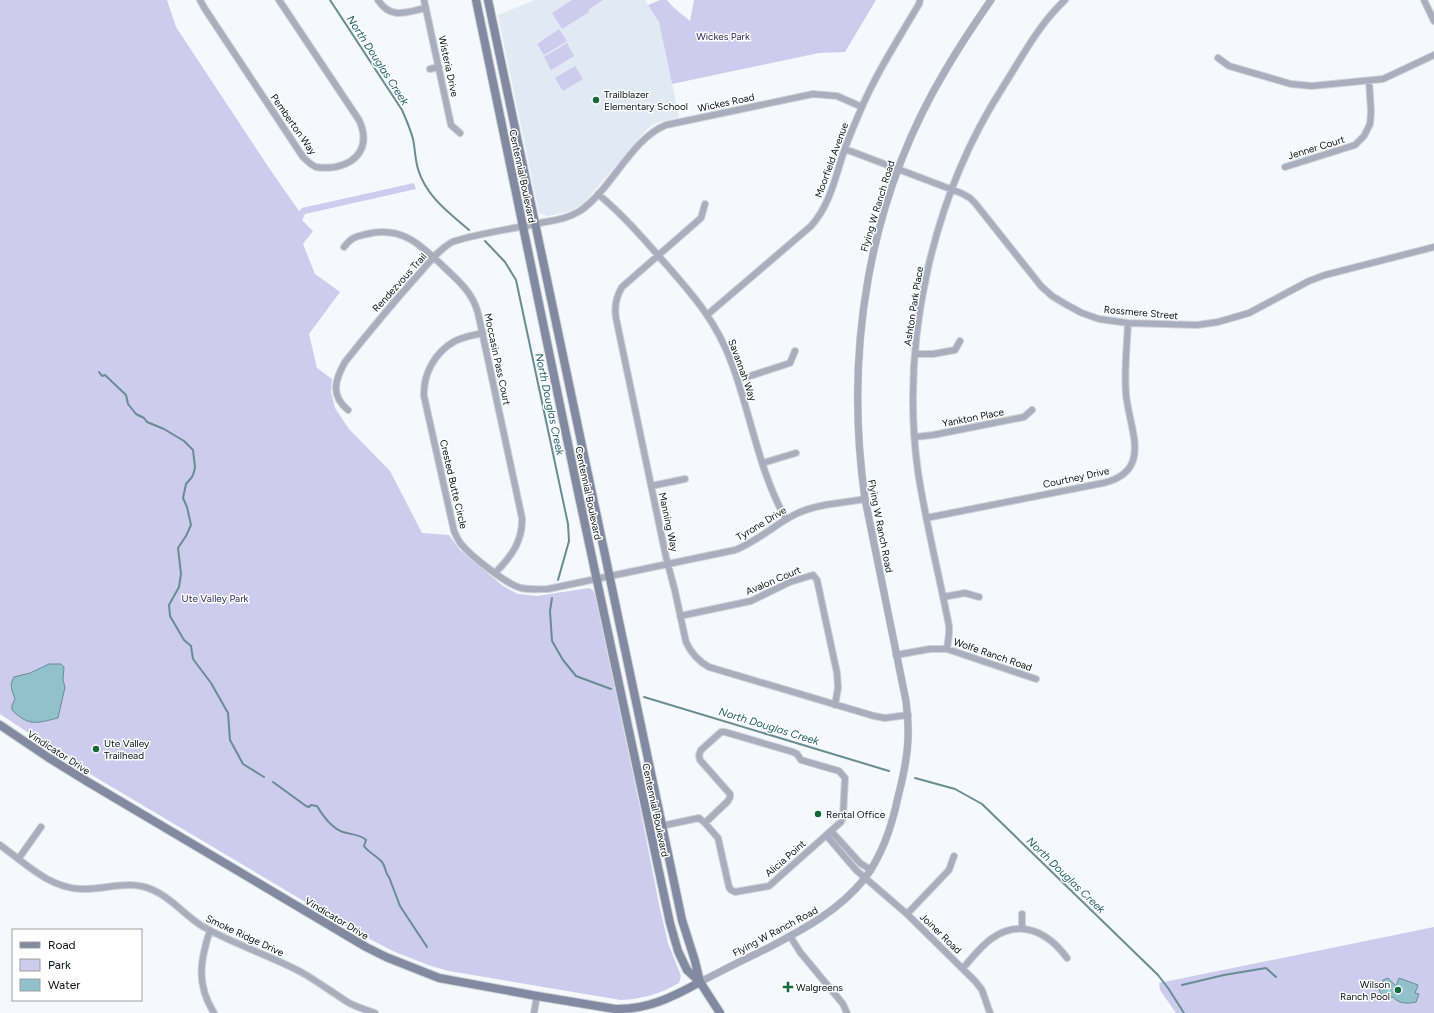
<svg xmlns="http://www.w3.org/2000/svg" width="1434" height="1013" viewBox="0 0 1434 1013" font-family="Figtree,sans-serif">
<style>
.built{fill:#e1e9f2}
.green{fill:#ceccee}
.water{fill:#91c1ca;stroke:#688c93}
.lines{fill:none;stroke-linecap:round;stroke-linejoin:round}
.stream{stroke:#688c93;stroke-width:2}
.minor-casing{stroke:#cfd3d7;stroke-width:8}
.tertiary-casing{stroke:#cfd3d7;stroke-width:8}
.secondary-casing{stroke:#cfd3d7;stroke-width:10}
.minor{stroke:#a8aebe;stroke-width:6}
.tertiary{stroke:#a8aebe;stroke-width:7}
.secondary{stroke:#818aa1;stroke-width:8}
.poi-dot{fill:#14693b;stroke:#fff;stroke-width:1.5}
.labels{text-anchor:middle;stroke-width:3;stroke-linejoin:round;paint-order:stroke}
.park-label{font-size:10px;fill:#302a59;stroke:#fff}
.street-label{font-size:10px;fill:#0a0f14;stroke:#fff}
.poi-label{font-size:10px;fill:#0a0f14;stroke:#fff;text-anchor:start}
.water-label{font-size:11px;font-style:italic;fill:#1d5d68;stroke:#fff}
</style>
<rect width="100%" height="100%" fill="#f5f8fc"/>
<path class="built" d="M535,0H645L659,22L679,117L656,123L647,129L584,203L571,211L548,216L539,213L538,208L498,15Z"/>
<path class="green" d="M0,0H167L176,27L269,168L299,211L302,208L414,183L416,189L305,214L302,220L313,231L303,244L315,274L340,292L309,334L317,368L332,379L331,392L335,408L349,429L390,471L422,533L449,535L460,550L503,586L518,594L537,596L589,588L593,590L595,595L639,803L660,909L668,943L681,976L679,983C660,994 642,999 621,1000L449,971L431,966L395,952L356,932L95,777L0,714Z
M572,0H603L588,10L589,12L562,29L552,13Z
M660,0H667L673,7L690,21L694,0H876L845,52L819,53L672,84L659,22L648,5Z
M559,29L567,41L544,55L537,44Z
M567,43L574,56L551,70L544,57Z
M575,66L583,79L563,91L555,78Z
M1434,927V1013H1176L1160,990L1159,983Z"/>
<path class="water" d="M49,664H61L64,667L63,680L65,687L58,718C37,723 29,727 12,710V705L15,699C12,690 9,685 14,677L30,673Z
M1388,978L1396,986L1399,978L1418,985L1415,993L1419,994L1416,1002C1408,1004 1399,1004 1393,997C1385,998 1381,996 1379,989L1383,980Z"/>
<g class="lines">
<path class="stream" d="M330,0L402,110C406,119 410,128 413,139C415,148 415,159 418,169C426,196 448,212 469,230
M485,241L505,262L516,280L568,524L569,541L558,580
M99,372L102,376L105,375L126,395L128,404L136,414L144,418L147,422L164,429L184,441L193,450L195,467L194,472L192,477L186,484L183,498L187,507L191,525L186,536L178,548L181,574L179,587L169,605L170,616L184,640L191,646L193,659L211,683L228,713L230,740L243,764L264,777
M552,598L550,611L552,641L563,660L576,676L611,689
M644,697L889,771
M915,778L955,789L982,804L1158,975L1168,988L1184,1013
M273,782L306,806L309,807L311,805L317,806C323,816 331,828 343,832C352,835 360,834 366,840L364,846C369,853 377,856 382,862C386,867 385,873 389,877L400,906L427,947
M1182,985L1224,975L1266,968L1276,977"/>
<g class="minor-casing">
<path id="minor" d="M200,0L205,9L303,157C307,161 311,165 316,167C321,168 329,168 335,167C360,162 370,144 359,120L279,0
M378,0C391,20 406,12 426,8
M424,0L451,125L460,133
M1424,0L1434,21
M1218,58L1229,66L1291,84L1312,86L1383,79L1434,55
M430,69L439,67
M845,149L961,193L970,198L975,203L1041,286L1052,296L1067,305L1082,313L1099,319L1128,323L1197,325L1218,322L1249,313L1309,281L1325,275L1434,247
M1285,167L1355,145L1364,136L1370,124L1371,111L1369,81
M598,194C623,215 643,238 664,262C693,295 717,322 732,364C751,415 759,472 786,519
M705,204L701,218L622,287C616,297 614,306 616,318L666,557L675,591L686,642C691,653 698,661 709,667L874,716L885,718L908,715
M344,247C352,237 355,237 367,234C403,225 423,247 446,269C460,282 473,294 478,313L522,518C523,541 511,557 495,573
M707,315L811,226C830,205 835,178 844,151C849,137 855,123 861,109C877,72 899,38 919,4L920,0
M483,333C473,335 463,337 455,341C435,352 423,374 424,396L454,531C456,536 458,540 461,544C471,556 506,584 521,588C530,590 539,589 548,589L735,550C757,542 775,524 796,514C816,504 842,503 865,499
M916,354H933L955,350L960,341
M738,380L790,363L795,351
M348,410C330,395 335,380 345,362C368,333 392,304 417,276C428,264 438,250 452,242C482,232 514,229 545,222C557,220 569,218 580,211C612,189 631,139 666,125L813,94L837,96L862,107
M915,437L933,435L1024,417L1032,410
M763,463L796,453
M651,486L685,479
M926,518L1103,483C1154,471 1129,429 1126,394C1124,371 1127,346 1128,323
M943,597L965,593L979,597
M680,616L751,601L790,582L813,575L817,580L837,673L838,688L835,705
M947,649L949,634V626C939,574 926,524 918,472C900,342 932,197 1003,87C1022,57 1039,24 1065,0
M896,655L930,649H947L1036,679
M661,826L699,818L705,823L718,838L729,887L731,890L735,892L769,886L841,822L843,817L845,778L839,771L801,760L797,754L793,752L725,732H721L701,750L699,755L700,760L730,794V797L728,801L705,823
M831,831L860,863L871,870
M826,835L856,870L907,914L975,981L982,990L990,1013
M0,845C25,863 49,888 81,889C106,890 129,879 153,890C172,898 184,915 202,926C233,944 269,955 301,972C317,981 333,993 349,1003C357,1007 366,1010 375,1013
M19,858L41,827
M907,914L949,870L954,856
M1022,929V914
M210,930C200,961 196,984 214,1013
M790,936L800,952L843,1004L847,1013
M963,968C972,958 980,947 991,939C1020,918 1048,932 1067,958
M534,1013L537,996"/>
</g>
<g class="tertiary-casing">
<path id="tertiary" d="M700,982C723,970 745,959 768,948C804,929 840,910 865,878C883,854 892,826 898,797C907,762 911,737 906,701L865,499C844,352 868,200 945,71C959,47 975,23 991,0"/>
</g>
<g class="secondary-casing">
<path id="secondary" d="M476,0L577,487L670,923L678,951L687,970L700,982L720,1013
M488,0L682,920L695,961L700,982
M0,725L49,758L88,782L366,947L386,957L439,978L537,996L615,1009C647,1010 673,997 700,982"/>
</g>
<use href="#minor" class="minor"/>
<use href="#tertiary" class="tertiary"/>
<use href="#secondary" class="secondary"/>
</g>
<g class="poi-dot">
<circle cx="596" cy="100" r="4"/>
<circle cx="96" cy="749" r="4"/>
<circle cx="818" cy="814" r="4"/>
<path d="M786 981h4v4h4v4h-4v4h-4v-4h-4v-4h4z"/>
<circle cx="1398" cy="990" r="4"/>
</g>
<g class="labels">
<g class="park-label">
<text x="723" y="40">Wickes Park</text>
<text x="215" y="602">Ute Valley Park</text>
</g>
<g class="street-label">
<text transform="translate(449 66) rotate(78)" y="4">Wisteria Drive</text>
<text transform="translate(726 102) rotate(-12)" y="4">Wickes Road</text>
<text transform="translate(294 124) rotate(55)" y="4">Pemberton Way</text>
<text transform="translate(1316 147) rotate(-17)" y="4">Jenner Court</text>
<text transform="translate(831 160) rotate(-70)" y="4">Moorfield Avenue</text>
<text transform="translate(523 176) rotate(78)" y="4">Centennial Boulevard</text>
<text transform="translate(877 206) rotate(-73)" y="4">Flying W Ranch Road</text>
<text transform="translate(399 282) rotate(-48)" y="4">Rendezvous Trail</text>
<text transform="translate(913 306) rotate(-81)" y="4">Ashton Park Place</text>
<text transform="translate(1141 312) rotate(5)" y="4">Rossmere Street</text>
<text transform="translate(498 359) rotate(78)" y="4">Moccasin Pass Court</text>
<text transform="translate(743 370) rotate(70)" y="4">Savannah Way</text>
<text transform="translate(973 417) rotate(-11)" y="4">Yankton Place</text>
<text transform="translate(1076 477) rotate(-12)" y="4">Courtney Drive</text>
<text transform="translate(454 484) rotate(77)" y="4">Crested Butte Circle</text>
<text transform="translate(589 493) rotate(78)" y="4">Centennial Boulevard</text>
<text transform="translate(669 522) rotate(78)" y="4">Manning Way</text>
<text transform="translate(761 523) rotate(-31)" y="4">Tyrone Drive</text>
<text transform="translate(881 526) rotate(79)" y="4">Flying W Ranch Road</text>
<text transform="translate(773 580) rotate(-23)" y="4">Avalon Court</text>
<text transform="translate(993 654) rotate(19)" y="4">Wolfe Ranch Road</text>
<text transform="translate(59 752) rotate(33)" y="4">Vindicator Drive</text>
<text transform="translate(656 810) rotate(78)" y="4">Centennial Boulevard</text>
<text transform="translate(785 858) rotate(-41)" y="4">Alicia Point</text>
<text transform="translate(337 918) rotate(31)" y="4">Vindicator Drive</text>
<text transform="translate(775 931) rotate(-28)" y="4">Flying W Ranch Road</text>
<text transform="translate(941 933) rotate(44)" y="4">Joiner Road</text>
<text transform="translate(245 935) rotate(25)" y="4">Smoke Ridge Drive</text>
</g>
<g class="poi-label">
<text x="604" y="98">Trailblazer<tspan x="604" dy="12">Elementary School</tspan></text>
<text x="104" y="747">Ute Valley<tspan x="104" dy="12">Trailhead</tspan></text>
<text x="826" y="818">Rental Office</text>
<text x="1390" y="988" text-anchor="end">Wilson<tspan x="1390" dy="12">Ranch Pool</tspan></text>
<text x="796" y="991">Walgreens</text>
</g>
<g class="water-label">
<text transform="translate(378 60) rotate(57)" y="4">North Douglas Creek</text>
<text transform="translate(550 404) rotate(78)" y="4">North Douglas Creek</text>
<text transform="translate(769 726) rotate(17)" y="4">North Douglas Creek</text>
<text transform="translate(1066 875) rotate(44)" y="4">North Douglas Creek</text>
</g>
</g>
<rect x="12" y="929" width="130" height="72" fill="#ffffff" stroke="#9d9fa1"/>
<rect x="20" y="942" width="20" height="6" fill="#818aa1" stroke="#9d9fa1"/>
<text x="48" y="949" font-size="12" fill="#0a0f14">Road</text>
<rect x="20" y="959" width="20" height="12" fill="#ceccee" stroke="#9d9fa1"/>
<text x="48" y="969" font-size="12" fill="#0a0f14">Park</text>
<rect x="20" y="979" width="20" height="12" fill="#91c1ca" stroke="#9d9fa1"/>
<text x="48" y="989" font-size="12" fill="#0a0f14">Water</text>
</svg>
